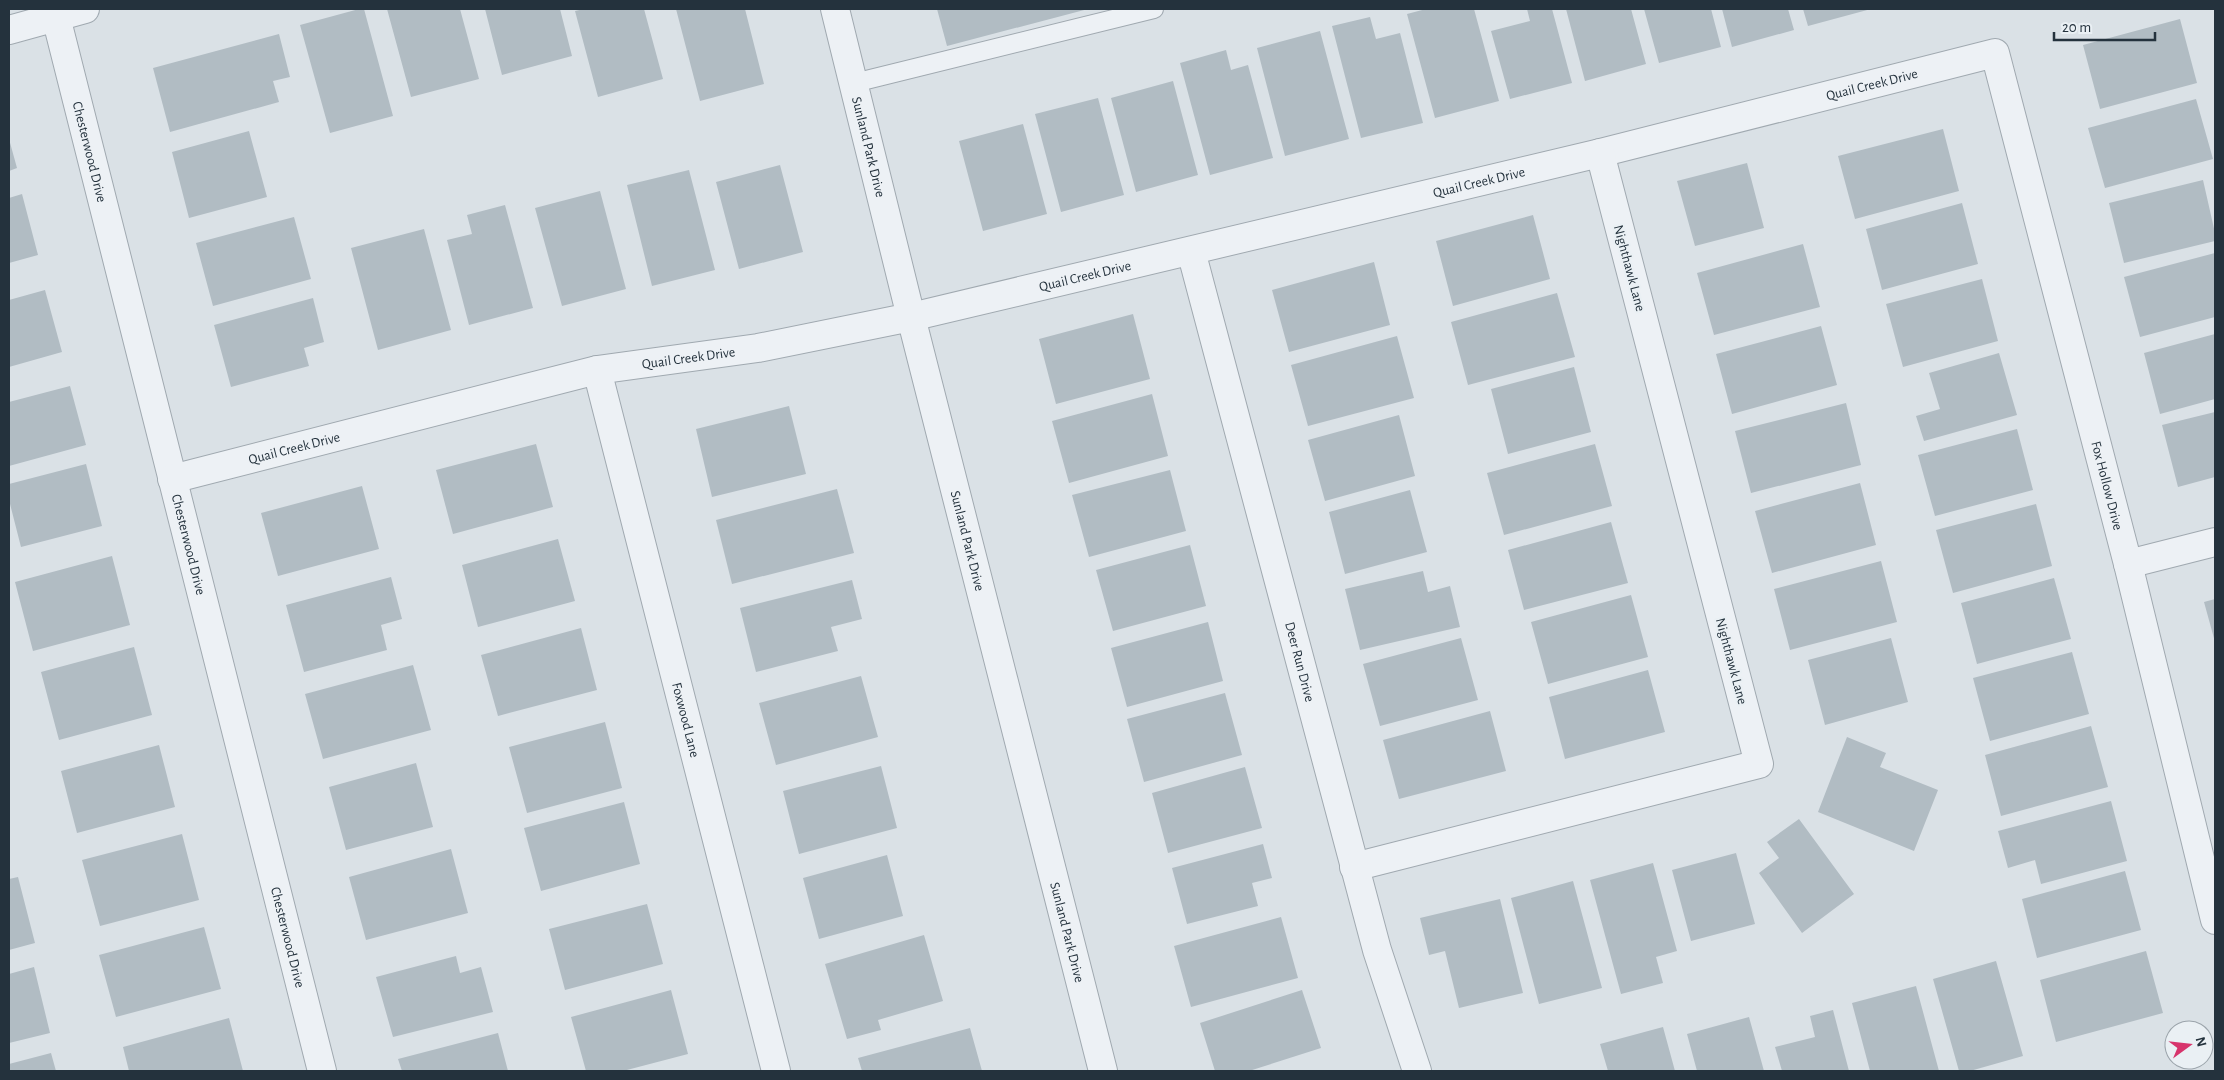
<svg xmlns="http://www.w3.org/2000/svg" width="2224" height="1080" viewBox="0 0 2224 1080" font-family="'Alegreya Sans',sans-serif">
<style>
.building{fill:#b1bcc3}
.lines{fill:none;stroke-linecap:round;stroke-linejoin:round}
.lane-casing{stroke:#a0a9b0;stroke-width:20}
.street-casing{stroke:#a0a9b0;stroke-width:30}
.lane{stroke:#edf1f5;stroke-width:18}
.street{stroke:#edf1f5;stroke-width:28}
.labels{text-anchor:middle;stroke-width:4.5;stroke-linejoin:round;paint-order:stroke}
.street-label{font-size:14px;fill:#24323d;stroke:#eaf0f4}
</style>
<rect width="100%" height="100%" fill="#dae1e6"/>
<path class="building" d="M359,9H364L393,116L330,133L300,25Z
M387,9H460L479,79L411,97Z
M485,9H560L572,56L502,75Z
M584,9H644L663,79L598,97L575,11Z
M676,9H745L764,84L700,101Z
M937,9H1088L947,46Z
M1426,9H1474L1499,101L1435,118L1407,14Z
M1527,9H1552L1572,83L1510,99L1491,31L1530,21Z
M1566,9H1631L1646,64L1585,81Z
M1644,9H1711L1721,47L1659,63Z
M1722,9H1788L1794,30L1732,47Z
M1803,9H1871L1808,26Z
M1370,17L1376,39L1400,33L1423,123L1361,138L1332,26Z
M2180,19L2197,83L2100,109L2083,45Z
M1320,31L1349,139L1285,156L1257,48Z
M279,34L290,77L273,81L279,102L170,132L153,68Z
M1226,50L1231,70L1248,65L1273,158L1210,175L1180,63Z
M1173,81L1198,175L1136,192L1111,98Z
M1098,98L1124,195L1061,212L1035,114Z
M2196,99L2213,159L2105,188L2088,128Z
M1023,124L1047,214L983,231L959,141Z
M1943,129L1959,191L1855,219L1838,156Z
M249,131L267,197L189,218L172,152Z
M9,139L17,168L9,171Z
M1747,163L1764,228L1695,246L1677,181Z
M780,165L803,252L739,269L716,182Z
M689,170L715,270L652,286L627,185Z
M2203,180L2215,233V241L2124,263L2109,203Z
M600,191L626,289L562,306L535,208Z
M22,194L38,255L9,263V198Z
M1962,203L1978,264L1882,290L1866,229Z
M505,205L533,308L469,325L447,240L472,234L467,215Z
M1533,215L1550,279L1453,306L1436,241Z
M294,217L311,279L213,306L196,243Z
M424,229L451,330L378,350L351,248Z
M1803,244L1820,307L1714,335L1697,273Z
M2215,253V317L2140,337L2124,277Z
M1374,262L1390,325L1289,352L1272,290Z
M1982,279L1998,341L1903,367L1886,304Z
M45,290L62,352L9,367V300Z
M1557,293L1575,357L1468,385L1451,322Z
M313,298L324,342L304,348L309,366L231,387L214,325Z
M1133,314L1150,379L1056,404L1039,339Z
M1821,326L1837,385L1732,414L1716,354Z
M2215,334V399L2160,414L2144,353Z
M1397,336L1414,398L1308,426L1291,365Z
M1999,353L2017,415L1924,441L1916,416L1940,409L1929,373Z
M1574,367L1591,432L1508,454L1491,389Z
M70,386L86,445L9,466V402Z
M1152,394L1168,456L1069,483L1052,421Z
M1846,403L1861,465L1751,493L1735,431Z
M789,406L806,474L712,497L696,429Z
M2215,412V477L2178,487L2162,425Z
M1399,415L1415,476L1325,501L1308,440Z
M2017,429L2033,490L1935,516L1918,455Z
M536,444L553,507L453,534L436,470Z
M1595,444L1612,506L1504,535L1487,473Z
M86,464L102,526L21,547L9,500V484Z
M1170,470L1186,531L1089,557L1072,495Z
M1860,483L1876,545L1772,573L1755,511Z
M362,486L379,549L278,576L261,513Z
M837,489L854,553L732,584L716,520Z
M1410,490L1427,552L1345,574L1329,512Z
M2036,504L2052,566L1953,593L1936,530Z
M1611,522L1628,583L1524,610L1508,550Z
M558,539L575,601L478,627L462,565Z
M1190,545L1206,606L1113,631L1096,570Z
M112,556L130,625L33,651L15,582Z
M1881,561L1897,622L1790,650L1774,589Z
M1423,571L1428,592L1450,586L1460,627L1360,650L1345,589Z
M391,577L402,619L381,625L387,650L304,672L286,605Z
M2054,578L2071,639L1977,664L1961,603Z
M852,580L862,619L831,627L838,651L756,672L740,608Z
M1631,595L1648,657L1548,684L1531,622Z
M2215,599V642L2204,602Z
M1208,622L1223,681L1127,707L1111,648Z
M581,628L597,690L498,716L481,655Z
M1461,638L1478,700L1380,726L1363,664Z
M1891,638L1908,702L1825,725L1808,660Z
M134,647L152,715L59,740L41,672Z
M2072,652L2089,714L1990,741L1973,678Z
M413,665L431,730L323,759L305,694Z
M1648,670L1665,732L1565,759L1549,697Z
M861,676L878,737L776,765L759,703Z
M1225,693L1242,755L1144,782L1127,719Z
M1490,711L1506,771L1399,799L1383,740Z
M605,722L622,788L527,813L509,747Z
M2091,726L2108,787L2001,816L1985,755Z
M1847,737L1886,753L1880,767L1938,790L1914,851L1818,812Z
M159,745L175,807L77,833L61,771Z
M416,763L433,827L346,850L329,787Z
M881,766L897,828L799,854L783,791Z
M1245,767L1262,828L1168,853L1152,793Z
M2111,801L2127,861L2041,884L2035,860L2008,868L1998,831Z
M624,802L640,864L541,891L524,828Z
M1799,819L1854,894L1802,933L1759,873L1779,858L1767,842Z
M182,834L199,900L100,926L82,860Z
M1263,844L1272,878L1252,883L1258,906L1187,924L1172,868Z
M451,849L468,913L366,940L349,877Z
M1736,853L1755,924L1691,941L1672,870Z
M887,855L903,916L819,939L803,878Z
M1653,863L1677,951L1656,957L1663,983L1621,994L1590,880Z
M2125,871L2141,930L2037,958L2022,899Z
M18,877L35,943L9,950V879Z
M1573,881L1602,988L1539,1004L1511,898Z
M1500,899L1523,993L1459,1008L1445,951L1429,955L1420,918Z
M647,904L663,964L565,990L549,929Z
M1281,917L1298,978L1191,1007L1174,946Z
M204,927L221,989L116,1017L99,955Z
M924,935L943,1001L878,1020L881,1030L847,1039L825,964Z
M2146,951L2163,1013L2056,1042L2040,980Z
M456,956L460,973L481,967L493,1012L393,1037L376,977Z
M1996,961L2023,1056L1970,1071H1959L1933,979Z
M34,967L50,1033L9,1043V974Z
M1916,986L1939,1071H1870L1852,1003Z
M671,990L688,1054L623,1071H586L571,1017Z
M1302,990L1321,1048L1249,1071H1215L1200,1023Z
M1833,1010L1849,1071H1782L1775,1047L1815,1037L1810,1016Z
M1749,1017L1764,1071H1697L1687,1034Z
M229,1018L243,1071H129L123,1047Z
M1663,1027L1675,1071H1608L1600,1044Z
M970,1028L982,1071H862L858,1058Z
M498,1033L508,1071H402L398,1059Z
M51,1053L56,1071H9V1064Z"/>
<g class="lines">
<g class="lane-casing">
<path id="lane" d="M854,83L1154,9"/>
</g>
<g class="street-casing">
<g id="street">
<path id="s1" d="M835,9L911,317L1103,1071"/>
<path id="s2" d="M56,17L322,1071"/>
<path d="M9,30L85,9"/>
<path id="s3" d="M1191,251L1377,950L1417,1071"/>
<path id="s4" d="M597,370L776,1071"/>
<path id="s5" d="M172,479L597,370L758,348L911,317L1600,153L1995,53L2128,564L2215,920"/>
<path d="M2128,564L2215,542"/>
<path d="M1354,867L1759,764L1600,153"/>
</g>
</g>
<use href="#lane" class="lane"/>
<use href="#street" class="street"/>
</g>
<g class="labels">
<g class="street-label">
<text dy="5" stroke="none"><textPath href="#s5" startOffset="1746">Quail Creek Drive</textPath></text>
<text dy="5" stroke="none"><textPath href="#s1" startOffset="142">Sunland Park Drive</textPath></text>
<text dy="5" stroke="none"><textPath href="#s2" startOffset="139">Chesterwood Drive</textPath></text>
<text dy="5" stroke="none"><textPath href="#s5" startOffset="1341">Quail Creek Drive</textPath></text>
<text transform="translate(1630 268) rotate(75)" y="5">Nighthawk Lane</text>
<text dy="5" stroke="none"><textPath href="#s5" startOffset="936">Quail Creek Drive</textPath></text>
<text dy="5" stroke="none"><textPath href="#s5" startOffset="531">Quail Creek Drive</textPath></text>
<text dy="5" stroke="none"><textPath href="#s5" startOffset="126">Quail Creek Drive</textPath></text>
<text dy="5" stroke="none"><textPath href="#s5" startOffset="2320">Fox Hollow Drive</textPath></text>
<text dy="5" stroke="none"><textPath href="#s1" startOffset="548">Sunland Park Drive</textPath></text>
<text dy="5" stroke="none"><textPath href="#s2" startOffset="544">Chesterwood Drive</textPath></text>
<text transform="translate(1732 661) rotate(75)" y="5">Nighthawk Lane</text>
<text dy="5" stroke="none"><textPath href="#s3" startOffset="425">Deer Run Drive</textPath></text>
<text dy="5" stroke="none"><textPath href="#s4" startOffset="361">Foxwood Lane</textPath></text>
<text dy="5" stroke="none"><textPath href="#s1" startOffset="952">Sunland Park Drive</textPath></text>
<text dy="5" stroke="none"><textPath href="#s2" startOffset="949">Chesterwood Drive</textPath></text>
</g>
</g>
<rect width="2224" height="1080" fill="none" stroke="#24323d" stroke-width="20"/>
<g transform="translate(2189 1045) rotate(75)"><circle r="24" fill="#eaf0f4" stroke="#9ba4ab"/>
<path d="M0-4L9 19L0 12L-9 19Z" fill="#d7346c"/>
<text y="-8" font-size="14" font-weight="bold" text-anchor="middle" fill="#24323d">N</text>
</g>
<path d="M2054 32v8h101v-8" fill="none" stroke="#24323d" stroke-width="2.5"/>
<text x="2062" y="32" font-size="15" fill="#24323d" stroke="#eaf0f4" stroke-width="4" paint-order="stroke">20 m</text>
</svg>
